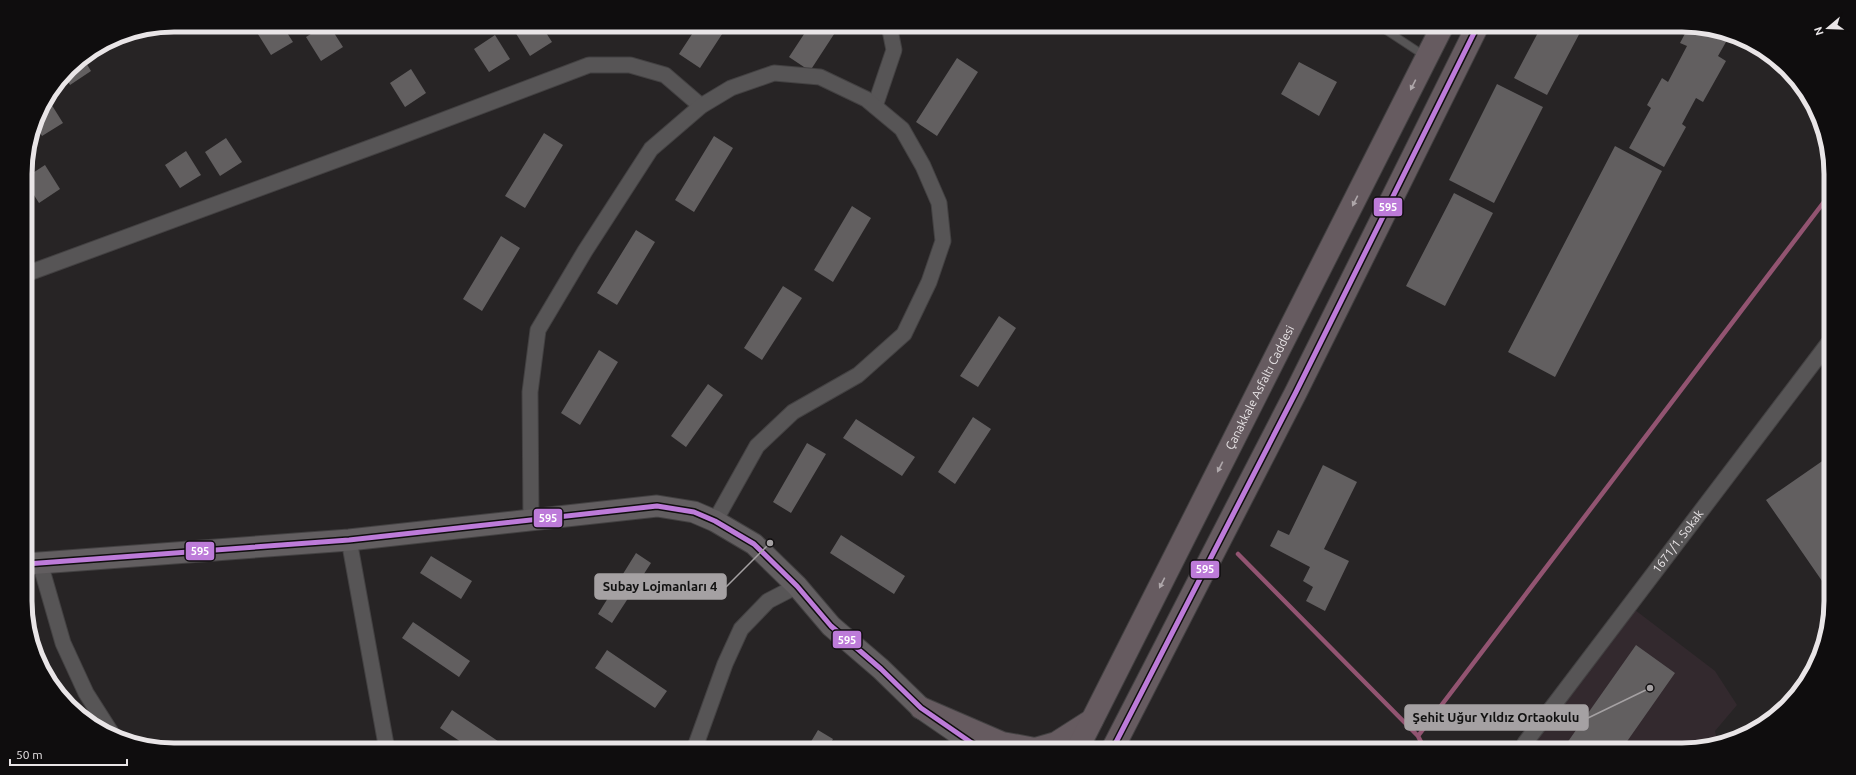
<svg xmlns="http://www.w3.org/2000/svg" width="1856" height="775" viewBox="0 0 1856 775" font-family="Ubuntu,sans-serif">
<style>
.built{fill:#33292e}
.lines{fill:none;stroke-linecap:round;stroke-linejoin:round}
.stream{stroke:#925471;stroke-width:4.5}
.building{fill:#625f60}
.lane-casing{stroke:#434142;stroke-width:9}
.street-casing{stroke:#434142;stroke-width:17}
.secondary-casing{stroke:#434142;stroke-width:23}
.highway-casing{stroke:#434142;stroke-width:24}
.lane{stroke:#575556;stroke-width:7}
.street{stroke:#575556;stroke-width:15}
.secondary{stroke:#625e60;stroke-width:21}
.highway{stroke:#665b60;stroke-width:22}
.bus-1-casing{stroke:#0f0d0e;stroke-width:8}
.bus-1{stroke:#bd7bd9;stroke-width:5}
.oneway{fill:#aea7aa}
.labels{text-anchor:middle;stroke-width:4;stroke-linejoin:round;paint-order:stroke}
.street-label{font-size:12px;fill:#e9e5e7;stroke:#0f0d0e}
.rim{fill:none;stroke:#e9e5e7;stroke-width:5}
.leader{fill:none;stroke:#a5a1a3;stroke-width:1.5}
.callout-dot{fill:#a5a1a3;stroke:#0f0d0e;stroke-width:1.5}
.callout{fill:#a5a1a3;stroke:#a5a1a3;stroke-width:1.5}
.callout-label{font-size:13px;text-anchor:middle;font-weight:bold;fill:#111}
.line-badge{stroke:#0f0d0e;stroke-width:1.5}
.badge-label{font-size:11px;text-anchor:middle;font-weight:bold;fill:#fff}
</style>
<rect width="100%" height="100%" fill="#272425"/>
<path class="built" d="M1635,610L1715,671L1737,705L1715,731L1718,744L1691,750H1528Z"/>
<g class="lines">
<path class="stream" d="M1238,554L1418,736
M1425,750L1418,736L1830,194"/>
</g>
<path class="building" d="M267,25H282L293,42L271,55L256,31Z
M325,25H329L343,47L321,61L306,37Z
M526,25H541L552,42L530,56L515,32Z
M698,25H728L700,68L679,54Z
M810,25H840L810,71L789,57Z
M1542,25H1584L1547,95L1514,78Z
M1689,26L1730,35L1718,56L1726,61L1703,102L1696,98L1682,124L1686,127L1664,167L1629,148L1651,108L1647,105L1662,78L1668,82L1687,46L1680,43Z
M159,28L147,36L143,31Z
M495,35L510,59L489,72L474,49Z
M83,58L91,71L70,85L65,76L76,62Z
M957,58L978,72L937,136L916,122Z
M1299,62L1337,82L1319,116L1281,94Z
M411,69L426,93L405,107L390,83Z
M1497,84L1543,107L1494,203L1449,180Z
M48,99L63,123L42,136L36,126L40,108Z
M544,133L563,145L525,208L505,196Z
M714,136L733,148L694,212L675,200Z
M226,138L242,162L220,176L205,152Z
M1615,146L1662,171L1555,377L1508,352Z
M186,151L201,175L180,188L165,165Z
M45,165L60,189L39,203L25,181V178Z
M1454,193L1493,213L1445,306L1406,286Z
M852,206L871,218L833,282L814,270Z
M636,230L655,242L617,305L597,293Z
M501,236L520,248L482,311L463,299Z
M783,286L802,298L762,360L744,348Z
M999,316L1016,328L978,387L960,376Z
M599,350L618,362L580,425L561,413Z
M708,384L723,395L686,447L671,436Z
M973,417L991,429L955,484L938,472Z
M856,419L915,457L902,476L843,438Z
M807,443L826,454L791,513L773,502Z
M1831,455V594L1766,500Z
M1323,465L1357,482L1324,549L1349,561L1325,611L1306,601L1313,587L1303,581L1310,567L1270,546L1278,530L1289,535Z
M841,535L905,576L894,594L830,553Z
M636,553L651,563L612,623L598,614Z
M431,556L472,581L461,599L420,573Z
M413,622L470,661L459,677L402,638Z
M1636,645L1675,673L1621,750H1562Z
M607,650L667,691L655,708L595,668Z
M452,710L511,750H473L440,728Z
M818,730L833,739L827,750H806Z"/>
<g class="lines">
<g class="lane-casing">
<path id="lane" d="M1378,25L1425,56"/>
</g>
<g class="street-casing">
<g id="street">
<path d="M875,106L894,50L889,25"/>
<path d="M26,274L388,141L589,65H630L665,75L701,106"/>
<path d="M531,518L530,392L538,330L585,251L651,149L701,106L731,88L774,73L820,77L866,99L902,129L923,166L939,203L943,241L929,282L904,334L858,375L793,412L757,446L715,521"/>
<path d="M349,540L387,750"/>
<path d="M40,563L63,643L86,693L114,737"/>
<path id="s1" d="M1525,743L1830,341"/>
<path d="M694,750L725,664L741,629L768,601L797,586"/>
</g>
</g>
<g class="secondary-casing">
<path id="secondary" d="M26,564L349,540L657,506L694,512L715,521L754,544L797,586L831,626L881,669L921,708L982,750"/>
</g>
<g class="highway-casing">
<g id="highway">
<path d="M921,708L1002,743L1035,749L1056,743L1092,720"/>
<path id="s2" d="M1077,750L1443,25"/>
<path d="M1112,750L1296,392L1478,25"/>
</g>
</g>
<use href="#lane" class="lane"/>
<use href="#street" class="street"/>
<use href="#secondary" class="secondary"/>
<use href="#highway" class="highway"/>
<g class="bus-1-casing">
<path id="bus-1" d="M26,564L349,540L657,506L694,512L715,521L754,544L797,586L831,626L881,669L921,708L982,750
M1112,750L1296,392L1478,25"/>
</g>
<use href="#bus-1" class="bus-1"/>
</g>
<defs><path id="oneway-solid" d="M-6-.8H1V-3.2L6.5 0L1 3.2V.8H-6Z"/></defs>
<g class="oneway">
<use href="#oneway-solid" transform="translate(1413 85) rotate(117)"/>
<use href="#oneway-solid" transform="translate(1355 201) rotate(117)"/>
<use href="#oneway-solid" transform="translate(1220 467) rotate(117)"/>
<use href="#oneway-solid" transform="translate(1162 583) rotate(117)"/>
</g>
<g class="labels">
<g class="street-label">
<text dy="4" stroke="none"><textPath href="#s2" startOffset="406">Çanakkale Asfaltı Caddesi</textPath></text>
<text dy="4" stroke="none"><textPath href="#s1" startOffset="253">1671/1. Sokak</textPath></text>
</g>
</g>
<path d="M0 0H1856V775H0ZM174 32H1682A142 142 0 0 1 1824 174V601A142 142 0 0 1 1682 743H174A142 142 0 0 1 32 601V174A142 142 0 0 1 174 32Z" fill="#0f0d0e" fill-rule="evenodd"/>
<path class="rim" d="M174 32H1682A142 142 0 0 1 1824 174V601A142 142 0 0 1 1682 743H174A142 142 0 0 1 32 601V174A142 142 0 0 1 174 32Z"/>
<path class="leader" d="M770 543L726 587M1650 688L1588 718"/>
<g class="callout-dot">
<circle cx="770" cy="543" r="4"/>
<circle cx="1650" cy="688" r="4"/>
</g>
<g class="callout">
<rect x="595" y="574" width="131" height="25" rx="4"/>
<rect x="1405" y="705" width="183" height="25" rx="4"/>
</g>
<g class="callout-label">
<text x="660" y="591">Subay Lojmanları 4</text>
<text x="1496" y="722">Şehit Uğur Yıldız Ortaokulu</text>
</g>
<g class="line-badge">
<rect x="1373" y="197" width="30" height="20" rx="4" fill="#bd7bd9"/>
<rect x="533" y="508" width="30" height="20" rx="4" fill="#bd7bd9"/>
<rect x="185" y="541" width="30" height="20" rx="4" fill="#bd7bd9"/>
<rect x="1190" y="560" width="30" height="19" rx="4" fill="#bd7bd9"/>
<rect x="832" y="630" width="30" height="19" rx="4" fill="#bd7bd9"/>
</g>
<g class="badge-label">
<text x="1388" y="211">595</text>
<text x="548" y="522">595</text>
<text x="200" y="555">595</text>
<text x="1205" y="573">595</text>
<text x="847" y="644">595</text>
</g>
<g transform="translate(1828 28) rotate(251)" stroke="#0f0d0e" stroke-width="3" paint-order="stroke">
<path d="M0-3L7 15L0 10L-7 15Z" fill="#e9e5e7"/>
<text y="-6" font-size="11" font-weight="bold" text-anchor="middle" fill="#e9e5e7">N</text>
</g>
<path d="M10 759v6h117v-6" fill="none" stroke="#e9e5e7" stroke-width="2"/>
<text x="16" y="759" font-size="12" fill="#e9e5e7" stroke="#0f0d0e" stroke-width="3" paint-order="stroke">50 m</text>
</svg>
